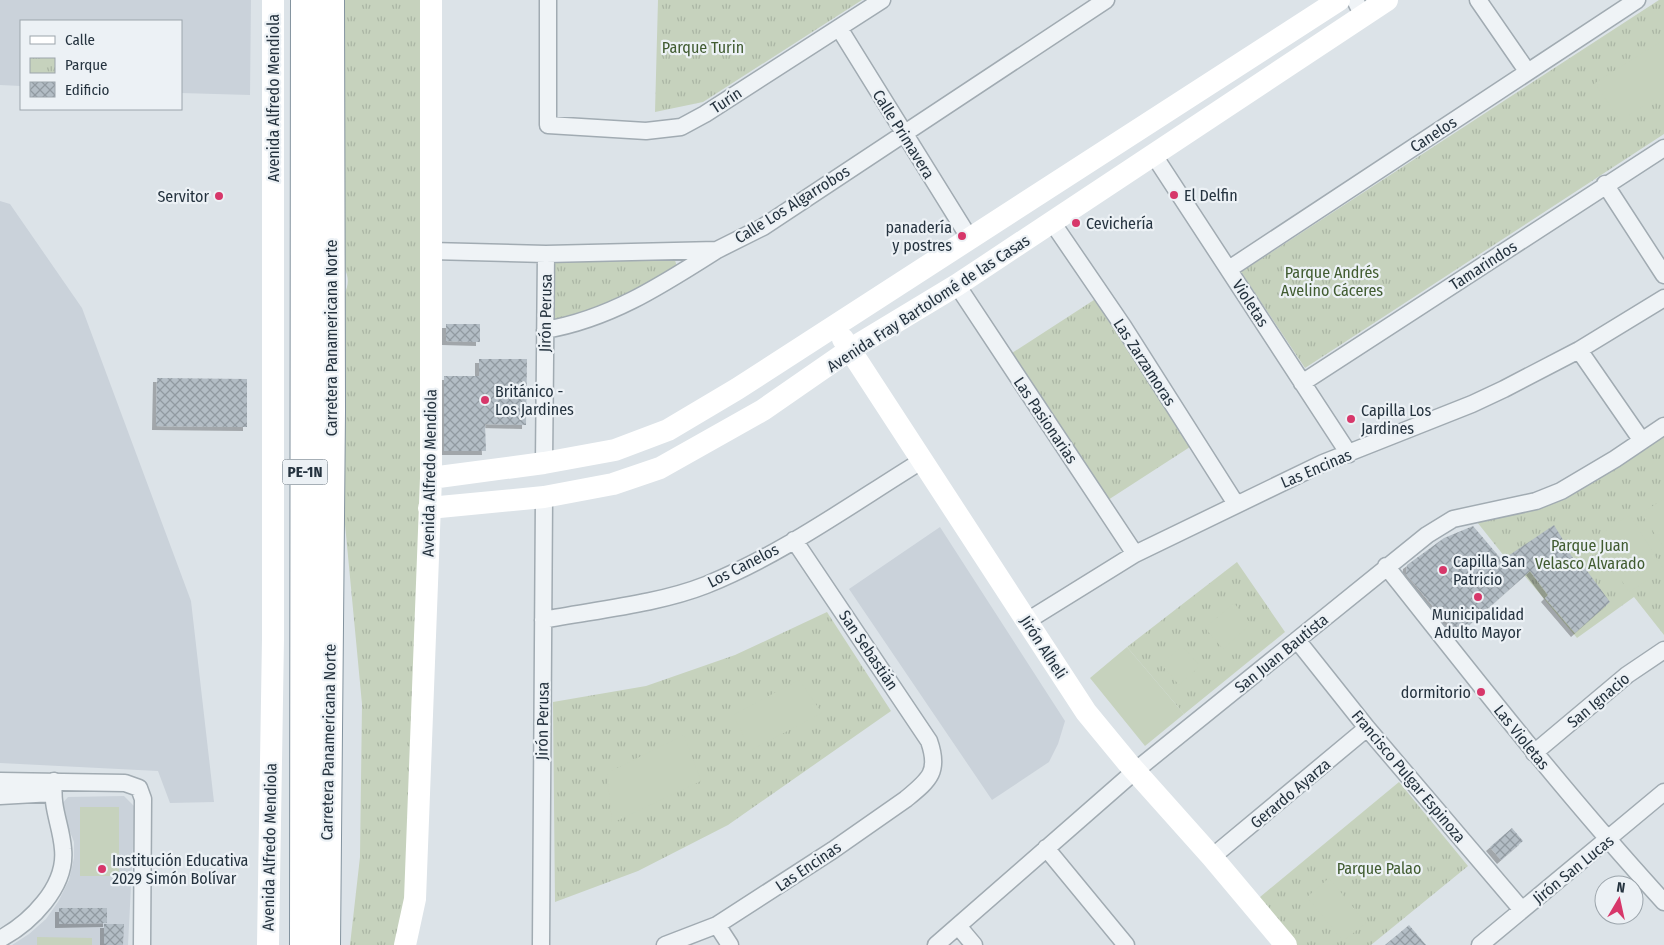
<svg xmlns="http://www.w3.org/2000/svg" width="1664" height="945" viewBox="0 0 1664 945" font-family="'Fira Sans Condensed',sans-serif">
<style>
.built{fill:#cad2da}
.park{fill:url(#park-tufts)}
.pitch{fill:#c6d2bd}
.building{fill:url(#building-cross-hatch);filter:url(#shadow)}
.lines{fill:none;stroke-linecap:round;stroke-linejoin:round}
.street-casing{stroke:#a1abb2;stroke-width:19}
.highway-casing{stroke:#83939f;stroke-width:30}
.street{stroke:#eff3f6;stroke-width:16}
.secondary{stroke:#fff;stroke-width:22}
.highway{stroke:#fff;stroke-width:28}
.poi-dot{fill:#d7376a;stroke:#ecf1f5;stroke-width:2}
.labels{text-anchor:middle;stroke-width:4.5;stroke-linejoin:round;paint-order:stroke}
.shield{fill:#ecf1f5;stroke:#616c76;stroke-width:1}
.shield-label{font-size:15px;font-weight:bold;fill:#25333f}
.park-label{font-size:16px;fill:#415c31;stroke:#ecf1f5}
.street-label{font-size:16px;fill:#25333f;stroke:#ecf1f5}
.poi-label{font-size:16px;fill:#25333f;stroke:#ecf1f5;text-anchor:start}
</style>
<defs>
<pattern id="park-tufts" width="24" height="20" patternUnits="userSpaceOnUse" patternTransform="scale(1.25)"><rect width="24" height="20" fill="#c6d2bd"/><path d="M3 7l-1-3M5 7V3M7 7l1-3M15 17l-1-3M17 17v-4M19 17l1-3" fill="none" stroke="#aab5a4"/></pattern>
<pattern id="building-cross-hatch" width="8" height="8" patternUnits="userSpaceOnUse" patternTransform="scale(1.25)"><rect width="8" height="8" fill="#b3bdc5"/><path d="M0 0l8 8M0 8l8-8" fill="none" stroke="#919aa1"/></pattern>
<filter id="shadow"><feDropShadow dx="-4" dy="4" stdDeviation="0" flood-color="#0004"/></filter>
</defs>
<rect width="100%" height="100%" fill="#dce3e8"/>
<path class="built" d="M0,0H251L250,95L181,93V21H21V86L0,85Z
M0,201L10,204L82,308L191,601L214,802L170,803L158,771L0,763Z
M940,527L1065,721L1058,744L1049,762L992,800L849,589Z
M124,796L135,807L128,945H12L29,934L46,919L58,902L69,880L74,858V842L60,806L68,797Z"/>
<path class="park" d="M341,0H425L421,460L416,626V836L396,945H350L360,857L362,704L341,482L344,294C349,286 349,276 344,268Z
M658,0H862L703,102L655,112Z
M1659,0H1664V134L1305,368L1241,272Z
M674,257L678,270L564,322L554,319L550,314L553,262Z
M1097,298L1193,445L1108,500L1012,353Z
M1664,432V635L1634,597L1577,638L1524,575L1520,576L1477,522L1559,501Z
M1237,562L1285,632L1184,714L1127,647Z
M827,612L891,711L728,825L638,871L555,902L553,702L646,686L735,655Z
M1399,782L1468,866L1371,945H1290L1254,902Z"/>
<path class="pitch" d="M1660,42L1664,48V93L1620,121L1595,83Z
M1664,499V548L1641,513Z
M1630,515L1664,570L1629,592L1594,538Z
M1234,603L1251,624L1223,649L1205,628Z
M1182,646L1200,666L1179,685L1161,664Z
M1127,647L1184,714L1145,746L1090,678Z
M799,680L822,713L751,750L733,715Z
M684,735L701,781L612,823L607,773Z
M80,807H119V876H80Z
M1329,878L1366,923L1343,941L1307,897Z
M37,937L92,938V945H37Z"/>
<path class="building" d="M446,324H480V342L446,341Z
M479,359H527L526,425L485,424L486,451H444V376H479Z
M157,378L247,379V427L156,426Z
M1554,525L1565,543L1563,544L1579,566L1582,564L1610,602L1575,633L1545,598L1548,595L1530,571L1459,634L1436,610L1406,574L1407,565L1444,538L1473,526L1502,560Z
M1512,828L1523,841L1501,860L1490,847Z
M59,908H107V923L59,924Z
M104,924H124L123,945H104Z
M1409,925L1426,945H1385Z"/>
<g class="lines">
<g class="street-casing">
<path id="street" d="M548,0V125L646,131L681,127L705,114L882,0
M1355,0L1363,16
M1478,0L1527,71
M839,28L970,239
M1153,154L1349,454
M1605,184L1664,275
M1052,222L1123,326L1236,504
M431,251L546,254L717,250L763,227L1106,0
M1229,269L1637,0
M957,285L1135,554
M545,330C610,319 662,285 717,250
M1579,350L1642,441
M1302,383L1664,148
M544,463L546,254
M1386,566C1476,680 1566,795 1664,902
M543,620C595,610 658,604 706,585C783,554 853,503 923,460
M1027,621L1135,554L1323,463L1472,404L1504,389L1579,350L1664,298
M1297,640L1367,728L1522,910
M1534,753L1627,675L1664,650
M0,781L125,783L139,788L143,799L142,945
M0,796L53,793
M1046,848L1126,945
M1212,857L1367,728
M717,925L730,945
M958,926L974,945
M0,939C30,923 67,887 63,849C61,824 51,809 54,781
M541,945L544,497
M665,945L717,925L833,850L906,799C929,780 940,772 929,741L794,540
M936,945L1135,771L1427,535L1453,519L1536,501L1561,491L1615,459L1664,426
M1480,945L1664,792"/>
</g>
<g class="highway-casing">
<path id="highway" d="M304,945L305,0
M326,945L331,411L330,0"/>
</g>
<use href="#street" class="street"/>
<path class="secondary" d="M843,339L1086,712L1128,763L1212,857L1286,945
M431,478L544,463L615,450L668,430L737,389L1339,0
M429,508L544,497L613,484L660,468L763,410L851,349L957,285L1387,0
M268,945L273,639V0
M405,945L415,899L431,478V0"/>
<use href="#highway" class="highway"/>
</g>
<g class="poi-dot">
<circle cx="1174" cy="195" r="5"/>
<circle cx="219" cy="196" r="5"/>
<circle cx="1076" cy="223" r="5"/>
<circle cx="962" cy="236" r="5"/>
<circle cx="485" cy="400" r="5"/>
<circle cx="1351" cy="419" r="5"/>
<circle cx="1443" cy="570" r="5"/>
<circle cx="1478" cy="597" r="5"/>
<circle cx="1481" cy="692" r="5"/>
<circle cx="102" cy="869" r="5"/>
</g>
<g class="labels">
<rect class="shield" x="282.5" y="459.5" width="45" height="25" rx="4"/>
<g class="shield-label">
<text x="305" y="477">PE-1N</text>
</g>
<g class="park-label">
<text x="703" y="53">Parque Turin</text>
<text x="1332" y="278">Parque Andrés<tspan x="1332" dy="18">Avelino Cáceres</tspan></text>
<text x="1590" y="551">Parque Juan<tspan x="1590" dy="18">Velasco Alvarado</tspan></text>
<text x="1379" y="874">Parque Palao</text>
</g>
<g class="street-label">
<text transform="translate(273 98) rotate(-90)" y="6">Avenida Alfredo Mendiola</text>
<text transform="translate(726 100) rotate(-33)" y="6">Turín</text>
<text transform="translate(904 134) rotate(58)" y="6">Calle Primavera</text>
<text transform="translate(1433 134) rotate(-33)" y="6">Canelos</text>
<text transform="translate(792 204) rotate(-32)" y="6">Calle Los Algarrobos</text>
<text transform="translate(1483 265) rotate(-33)" y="6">Tamarindos</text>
<text transform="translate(928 303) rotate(-33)" y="6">Avenida Fray Bartolomé de las Casas</text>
<text transform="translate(1251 303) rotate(57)" y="6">Violetas</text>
<text transform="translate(545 313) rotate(-89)" y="6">Jirón Perusa</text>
<text transform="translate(331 338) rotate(-90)" y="6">Carretera Panamericana Norte</text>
<text transform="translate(1145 362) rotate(57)" y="6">Las Zarzamoras</text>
<text transform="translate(1046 420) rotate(56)" y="6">Las Pasionarias</text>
<text transform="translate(1316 468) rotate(-23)" y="6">Las Encinas</text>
<text transform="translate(429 473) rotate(-89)" y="6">Avenida Alfredo Mendiola</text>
<text transform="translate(743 565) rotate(-27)" y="6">Los Canelos</text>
<text transform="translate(1044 647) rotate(57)" y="6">Jirón Alheli</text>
<text transform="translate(869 650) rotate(56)" y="6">San Sebastián</text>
<text transform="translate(1281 653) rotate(-39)" y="6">San Juan Bautista</text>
<text transform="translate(1598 700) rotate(-40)" y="6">San Ignacio</text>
<text transform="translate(542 721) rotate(-89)" y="6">Jirón Perusa</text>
<text transform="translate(1522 737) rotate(51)" y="6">Las Violetas</text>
<text transform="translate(328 742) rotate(-89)" y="6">Carretera Panamericana Norte</text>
<text transform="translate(1409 776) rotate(50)" y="6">Francisco Pulgar Espinoza</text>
<text transform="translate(1290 793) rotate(-40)" y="6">Gerardo Ayarza</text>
<text transform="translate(269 847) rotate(-89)" y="6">Avenida Alfredo Mendiola</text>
<text transform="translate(808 866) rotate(-34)" y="6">Las Encinas</text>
<text transform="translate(1573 869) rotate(-39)" y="6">Jirón San Lucas</text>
</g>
<g class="poi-label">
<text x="1184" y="201">El Delfin</text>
<text x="209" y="202" text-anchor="end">Servitor</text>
<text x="1086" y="229">Cevichería</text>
<text x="952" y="233" text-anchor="end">panadería<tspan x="952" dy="18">y postres</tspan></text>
<text x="495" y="397">Británico -<tspan x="495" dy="18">Los Jardines</tspan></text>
<text x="1361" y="416">Capilla Los<tspan x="1361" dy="18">Jardines</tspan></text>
<text x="1453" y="567">Capilla San<tspan x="1453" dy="18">Patricio</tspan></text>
<text x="1478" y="620" text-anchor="middle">Municipalidad<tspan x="1478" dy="18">Adulto Mayor</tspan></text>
<text x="1471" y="698" text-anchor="end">dormitorio</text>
<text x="112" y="866">Institución Educativa<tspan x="112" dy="18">2029 Simón Bolívar</tspan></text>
</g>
</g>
<rect x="20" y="20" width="162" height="90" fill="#ecf1f5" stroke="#9ca5ac"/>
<rect x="30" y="36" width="25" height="8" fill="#ffffff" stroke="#9ca5ac"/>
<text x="65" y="45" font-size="15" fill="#25333f">Calle</text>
<rect x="30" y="58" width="25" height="15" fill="url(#park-tufts)" stroke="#9ca5ac"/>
<text x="65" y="70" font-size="15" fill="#25333f">Parque</text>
<rect x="30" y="82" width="25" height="15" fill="url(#building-cross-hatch)" stroke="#9ca5ac"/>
<text x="65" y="95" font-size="15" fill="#25333f">Edificio</text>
<g transform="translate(1619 900) rotate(9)"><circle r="24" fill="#ecf1f5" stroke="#9ca5ac"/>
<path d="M0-4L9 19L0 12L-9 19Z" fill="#d7376a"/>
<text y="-8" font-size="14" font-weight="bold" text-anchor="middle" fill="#25333f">N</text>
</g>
</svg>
